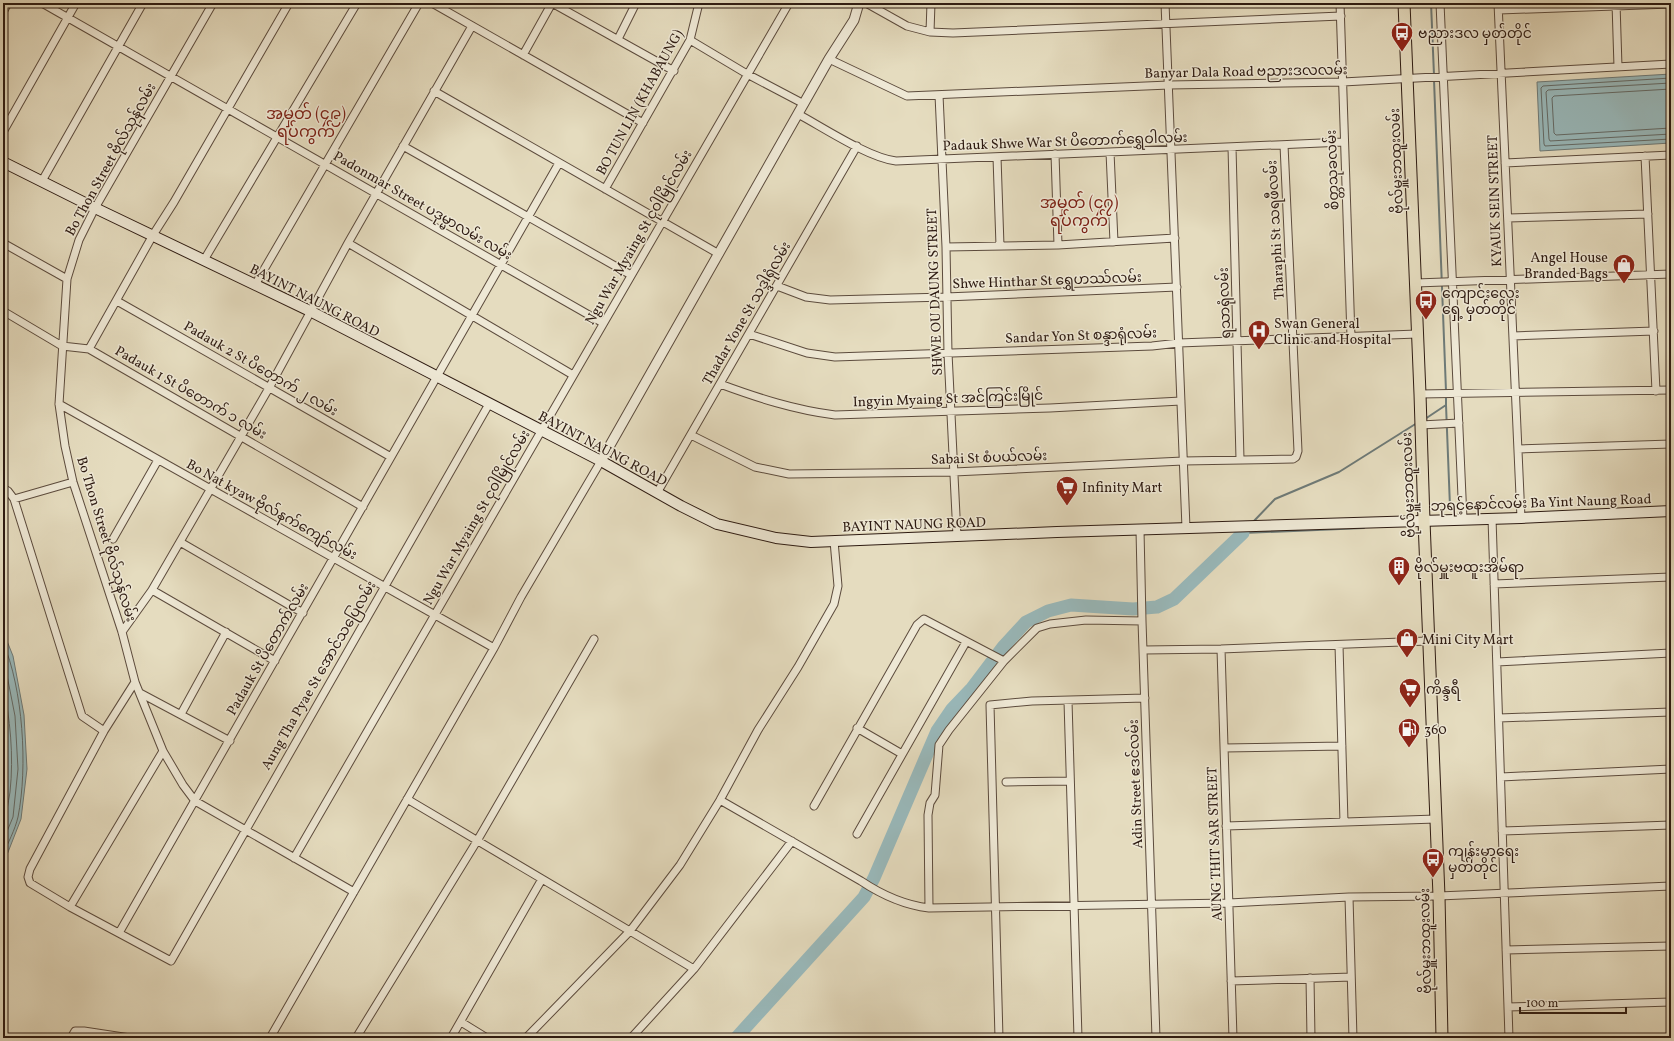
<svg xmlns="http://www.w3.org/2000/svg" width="1674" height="1041" viewBox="0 0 1674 1041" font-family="Vollkorn,'Noto Sans Myanmar',serif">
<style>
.water{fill:#99b9bb;stroke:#6e7a77}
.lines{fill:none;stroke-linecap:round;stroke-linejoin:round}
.shore{stroke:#646a66;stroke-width:1}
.stream{stroke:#6e7a77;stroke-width:2}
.river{stroke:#99b9bb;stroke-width:13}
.minor-casing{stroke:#5c4b3d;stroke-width:9}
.tertiary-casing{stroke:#5c4b3d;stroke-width:11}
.secondary-casing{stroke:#2e1b12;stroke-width:12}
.primary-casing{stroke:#2e1b12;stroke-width:13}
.minor{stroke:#eee8d5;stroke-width:7}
.tertiary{stroke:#eee8d5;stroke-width:9}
.secondary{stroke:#eee8d5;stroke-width:10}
.primary{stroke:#e5dcbf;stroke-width:11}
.labels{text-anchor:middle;stroke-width:3;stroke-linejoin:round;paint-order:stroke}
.poi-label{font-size:14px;fill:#2e1b12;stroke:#eee8d5;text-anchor:start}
.street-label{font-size:14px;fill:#2e1b12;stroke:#eee8d5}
.quarter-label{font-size:16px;fill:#7a1f14;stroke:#eee8d5}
</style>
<rect width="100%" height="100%" fill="#e5dcbf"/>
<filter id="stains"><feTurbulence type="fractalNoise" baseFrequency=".005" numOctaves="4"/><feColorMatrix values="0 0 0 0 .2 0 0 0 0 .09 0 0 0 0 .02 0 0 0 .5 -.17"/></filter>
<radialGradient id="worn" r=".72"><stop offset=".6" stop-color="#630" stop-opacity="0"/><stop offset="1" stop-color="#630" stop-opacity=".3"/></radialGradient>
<path class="water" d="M1671,74V143L1540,151L1537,82Z
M3,631L13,656L24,715L27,769L21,819L3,865Z"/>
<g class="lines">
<path class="shore" d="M1671,78L1543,86L1541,88L1544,144L1545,146L1671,139
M1671,83L1548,90L1546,92L1549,139L1550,141L1671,134
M1671,89L1554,96L1552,98L1554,133L1556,135L1671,128
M3,642C23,689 28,767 18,817C15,830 8,843 3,854
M3,655L15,716L18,769L13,817L3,841
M3,683C10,719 14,755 10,792C8,803 7,814 3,825"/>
<path class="stream" d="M1431,3L1434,75
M1434,80L1446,391
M1446,405L1450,507
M1425,419L1446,405V395
M1253,522L1275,499L1339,472L1417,423
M1243,533L1364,528"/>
<path class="river" d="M736,1038L864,897L874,878L937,731L952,709L972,688L1003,647L1026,622L1048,611L1071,605L1133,609L1157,607L1174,599L1243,533"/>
<g class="minor-casing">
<path id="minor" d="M42,3L603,323
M213,3L95,208L79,240L67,279L59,404L65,446L73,482L122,632L135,682L163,751L183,785L195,801L354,892
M432,3L643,123
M552,3L674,71
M866,3L907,26L930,32L953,33L1341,16
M1165,3L1186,528
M1340,3L1351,337
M1440,3L1463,519
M1498,3L1521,518
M1616,3L1618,67
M1499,10L1671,4
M3,12L8,3
M930,32L931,3
M618,39L636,3
M690,40L747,74L804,104
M523,55L552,3
M829,59L907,96L1169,85L1343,82L1671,64
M434,91L719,254
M939,95L946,247L948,353L957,536
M798,114C824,128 869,158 896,161L1344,142
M3,132L76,3
M403,146L631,275
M1232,147L1240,459
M1110,152L1114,242
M1055,154L1058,245
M1645,156L1656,391
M997,157L1000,246
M1505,163L1671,155
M42,181L143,3
M605,189L690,40L699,3
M1508,218L1648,214
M3,243L67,279
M348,243L573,375
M946,247L1058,245L1175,238
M204,260L357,3
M1416,283L1671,274
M255,285L419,3
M777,286L806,297L830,300L946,297L1177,287
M117,301L391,457
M3,311L62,346L89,349L363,507
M749,334L807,353L835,357L1152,346L1179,343L1417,334
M1513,336L1654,331
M89,349L153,235L174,202L289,3
M720,384C758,398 795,410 835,415L1050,408L1181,401
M1420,394L1671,390
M59,404L494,648
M1421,425L1459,423
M691,435L755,467L789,474L954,472L1183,461L1293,459L1296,457L1298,451L1284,145
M1518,449L1671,444
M3,488L8,491L14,499L82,716L104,731
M657,493L857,146
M14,499L73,482
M1492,518L1509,1038
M1140,530L1142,621L1156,1038
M113,539L158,460
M180,542L303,613
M1494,584L1671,577
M152,590L275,661
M122,632L152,590L269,388L348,243L472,26
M1339,645L1344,822
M1221,649L1233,1038
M1144,650L1221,649L1428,641
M1497,662L1671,653
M135,682L104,731L30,869L28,877L30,883L70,907L171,961L489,404
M140,693L230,741
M1068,701L1078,1038
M181,714L226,632
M1499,718L1671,712
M857,728L902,754
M1224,748L1342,746
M1501,777L1671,769
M1006,782L1070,781
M407,799L694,969
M720,800L861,881C882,895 904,905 929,908L1229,903L1349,897L1439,896L1671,886
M814,806L917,625L924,619L1004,661
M1226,826L1436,819
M1502,831L1671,825
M857,834L966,642
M294,858L789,3
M1349,897L1353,1038
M70,907L163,751
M929,908L928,815L930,803L935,795L939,745L949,730L1004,661L1037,628L1050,624L1086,620L1142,621
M119,933L559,163
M1506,950L1671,946
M1310,978L1311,1038
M1231,981L1351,977
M1508,1007L1671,1002
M461,1022L487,1038
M71,1038L75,1031H84L130,1038
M270,1038L494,648L521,597L601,461
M356,1038L477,841L594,639
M451,1038L542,879
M526,1038L630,931L680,865L720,800L758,730L798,667L834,604L838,586L834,541
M631,1038L694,969L792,841
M999,1038L990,705L1032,701L1145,698"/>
</g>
<g class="tertiary-casing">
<path id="tertiary" d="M601,461L829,59L854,20L859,3"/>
</g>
<g class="secondary-casing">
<path id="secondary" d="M3,162L95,208L310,311L601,461L681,506L717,524L776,538L811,542L1057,532L1521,518L1671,511"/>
</g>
<g class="primary-casing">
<path id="primary" d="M1404,3L1420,394L1424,521L1439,896L1442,1038"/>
</g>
<use href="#minor" class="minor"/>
<use href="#tertiary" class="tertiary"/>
<use href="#secondary" class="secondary"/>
<use href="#primary" class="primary"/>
</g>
<defs>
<g id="bus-pin" transform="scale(1.15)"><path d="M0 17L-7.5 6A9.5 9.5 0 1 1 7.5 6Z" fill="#8f2418" stroke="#eee8d5"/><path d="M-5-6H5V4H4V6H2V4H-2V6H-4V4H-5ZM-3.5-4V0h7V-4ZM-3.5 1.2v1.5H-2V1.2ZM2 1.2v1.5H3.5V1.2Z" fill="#fff"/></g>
<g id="shop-pin" transform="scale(1.15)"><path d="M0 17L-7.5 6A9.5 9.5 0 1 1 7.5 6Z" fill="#8f2418" stroke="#eee8d5"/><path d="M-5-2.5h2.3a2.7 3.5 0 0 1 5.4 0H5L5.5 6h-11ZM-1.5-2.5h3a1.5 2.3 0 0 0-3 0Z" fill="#fff"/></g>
<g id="hospital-pin" transform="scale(1.15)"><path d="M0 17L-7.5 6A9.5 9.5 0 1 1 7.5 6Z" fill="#8f2418" stroke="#eee8d5"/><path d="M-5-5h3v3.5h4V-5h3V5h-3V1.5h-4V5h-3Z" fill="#fff"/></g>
<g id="supermarket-pin" transform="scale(1.15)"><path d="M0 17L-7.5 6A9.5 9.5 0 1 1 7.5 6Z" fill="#8f2418" stroke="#eee8d5"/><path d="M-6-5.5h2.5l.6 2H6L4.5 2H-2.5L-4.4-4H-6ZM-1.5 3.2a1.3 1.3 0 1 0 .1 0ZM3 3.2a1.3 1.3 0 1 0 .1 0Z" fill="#fff"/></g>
<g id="building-pin" transform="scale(1.15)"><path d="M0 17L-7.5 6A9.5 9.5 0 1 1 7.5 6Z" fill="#8f2418" stroke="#eee8d5"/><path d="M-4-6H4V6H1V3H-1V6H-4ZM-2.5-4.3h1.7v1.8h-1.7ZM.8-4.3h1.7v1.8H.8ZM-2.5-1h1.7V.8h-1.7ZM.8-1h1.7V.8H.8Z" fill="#fff"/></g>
<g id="fuel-pin" transform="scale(1.15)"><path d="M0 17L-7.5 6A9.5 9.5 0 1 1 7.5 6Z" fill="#8f2418" stroke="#eee8d5"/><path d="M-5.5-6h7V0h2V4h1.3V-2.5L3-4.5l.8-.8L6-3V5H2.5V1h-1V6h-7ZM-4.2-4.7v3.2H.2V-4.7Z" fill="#fff"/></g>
</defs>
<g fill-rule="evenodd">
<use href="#bus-pin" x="1402" y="33"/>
<use href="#shop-pin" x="1624" y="265"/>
<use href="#bus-pin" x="1426" y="301"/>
<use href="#hospital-pin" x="1259" y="331"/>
<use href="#supermarket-pin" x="1067" y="487"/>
<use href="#building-pin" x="1399" y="567"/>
<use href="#shop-pin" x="1407" y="639"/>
<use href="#supermarket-pin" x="1410" y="689"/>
<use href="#fuel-pin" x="1409" y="729"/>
<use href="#bus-pin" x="1433" y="859"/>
</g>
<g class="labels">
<g class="poi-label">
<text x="1418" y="38">ဗညားဒလ မှတ်တိုင်</text>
<text x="1608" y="262" text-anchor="end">Angel House<tspan x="1608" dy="16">Branded Bags</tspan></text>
<text x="1442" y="298">ကျောင်းလေး<tspan x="1442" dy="16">ရှေ့ မှတ်တိုင်</tspan></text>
<text x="1274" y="328">Swan General<tspan x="1274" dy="16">Clinic and Hospital</tspan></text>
<text x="1082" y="492">Infinity Mart</text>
<text x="1414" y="572">ဗိုလ်မှူးဗထူးအိမ်ရာ</text>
<text x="1422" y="644">Mini City Mart</text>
<text x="1426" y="694">ကိန္ဒရီ</text>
<text x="1424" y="734">360</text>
<text x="1448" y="856">ကျန်းမာရေး<tspan x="1448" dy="16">မှတ်တိုင်</tspan></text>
</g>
<g class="street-label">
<text transform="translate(1246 71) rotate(-1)" y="5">Banyar Dala Road ဗညားဒလလမ်း</text>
<text transform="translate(639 102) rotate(-61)" y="5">BO TUN LIN (KHABAUNG)</text>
<text transform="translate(1065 141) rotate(-2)" y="5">Padauk Shwe War St ပိတောက်ရွှေဝါလမ်း</text>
<text transform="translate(110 159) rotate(-61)" y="5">Bo Thon Street ဗိုလ်သုန်လမ်း</text>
<text transform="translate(1396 161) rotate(-92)" y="5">ဗိုလ်မှူးဘထူးလမ်း</text>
<text transform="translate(1332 170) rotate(-92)" y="5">စိတ္တသုခလမ်း</text>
<text transform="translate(1494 201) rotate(-92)" y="5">KYAUK SEIN STREET</text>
<text transform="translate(423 205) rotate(30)" y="5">Padonmar Street ပဒုမ္မာလမ်း လမ်း</text>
<text transform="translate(1275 230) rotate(-93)" y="5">Tharaphi St သရဖီလမ်း</text>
<text transform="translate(638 237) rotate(-60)" y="5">Ngu War Myaing St ငုဝါမြိုင်လမ်း</text>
<text transform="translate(1047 280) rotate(-2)" y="5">Shwe Hinthar St ရွှေဟဿ်လမ်း</text>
<text transform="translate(934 292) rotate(-92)" y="5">SHWE OU DAUNG STREET</text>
<text transform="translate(315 300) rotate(27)" y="5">BAYINT NAUNG ROAD</text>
<text transform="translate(1224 303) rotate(-92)" y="5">ရသာရုံလမ်း</text>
<text transform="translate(746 313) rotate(-60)" y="5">Thadar Yone St သဒ္ဒါရုံလမ်း</text>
<text transform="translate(1081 335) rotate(-2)" y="5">Sandar Yon St စန္ဒာရုံလမ်း</text>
<text transform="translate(261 368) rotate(30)" y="5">Padauk 2 St ပိတောက် ၂ လမ်း</text>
<text transform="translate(191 392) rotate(30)" y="5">Padauk 1 St ပိတောက် ၁ လမ်း</text>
<text transform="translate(948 398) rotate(-2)" y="5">Ingyin Myaing St အင်ကြင်းမြိုင်</text>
<text transform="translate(603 448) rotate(28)" y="5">BAYINT NAUNG ROAD</text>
<text transform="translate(989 457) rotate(-2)" y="5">Sabai St စံပယ်လမ်း</text>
<text transform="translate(1408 485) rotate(-92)" y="5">ဗိုလ်မှူးဘထူးလမ်း</text>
<text transform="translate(1541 502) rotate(-2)" y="5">ဘုရင့်နောင်လမ်း Ba Yint Naung Road</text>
<text transform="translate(272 509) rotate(29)" y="5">Bo Nat kyaw ဗိုလ်နက်ကျော်လမ်း</text>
<text transform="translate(476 517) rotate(-60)" y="5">Ngu War Myaing St ငုဝါမြိုင်လမ်း</text>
<text transform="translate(914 524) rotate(-2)" y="5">BAYINT NAUNG ROAD</text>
<text transform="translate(107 539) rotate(73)" y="5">Bo Thon Street ဗိုလ်သုန်လမ်း</text>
<text transform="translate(267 649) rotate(-60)" y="5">Padauk St ပိတောက်လမ်း</text>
<text transform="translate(318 675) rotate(-60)" y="5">Aung Tha Pyae St အောင်သပြေလမ်း</text>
<text transform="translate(1135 784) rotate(-92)" y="5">Adin Street ဧဒင်လမ်း</text>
<text transform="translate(1214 844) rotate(-92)" y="5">AUNG THIT SAR STREET</text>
<text transform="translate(1425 941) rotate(-91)" y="5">ဗိုလ်မှူးဘထူးလမ်း</text>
</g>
<g class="quarter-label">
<text x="306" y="119">အမှတ် (၄၉)<tspan x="306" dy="18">ရပ်ကွက်</tspan></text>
<text x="1079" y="208">အမှတ် (၄၇)<tspan x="1079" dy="18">ရပ်ကွက်</tspan></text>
</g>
</g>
<rect width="1674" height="1041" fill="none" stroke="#e5dcbf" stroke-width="16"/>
<rect x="4" y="4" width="1666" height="1033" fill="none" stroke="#2e1b12" stroke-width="2"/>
<rect x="8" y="8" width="1658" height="1025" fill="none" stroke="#2e1b12"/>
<path d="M1520 1007v6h106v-6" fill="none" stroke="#2e1b12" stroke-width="2"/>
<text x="1526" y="1007" font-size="12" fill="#2e1b12" stroke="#eee8d5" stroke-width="3" paint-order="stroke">100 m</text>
<rect width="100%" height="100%" filter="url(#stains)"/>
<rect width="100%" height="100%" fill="url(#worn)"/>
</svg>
